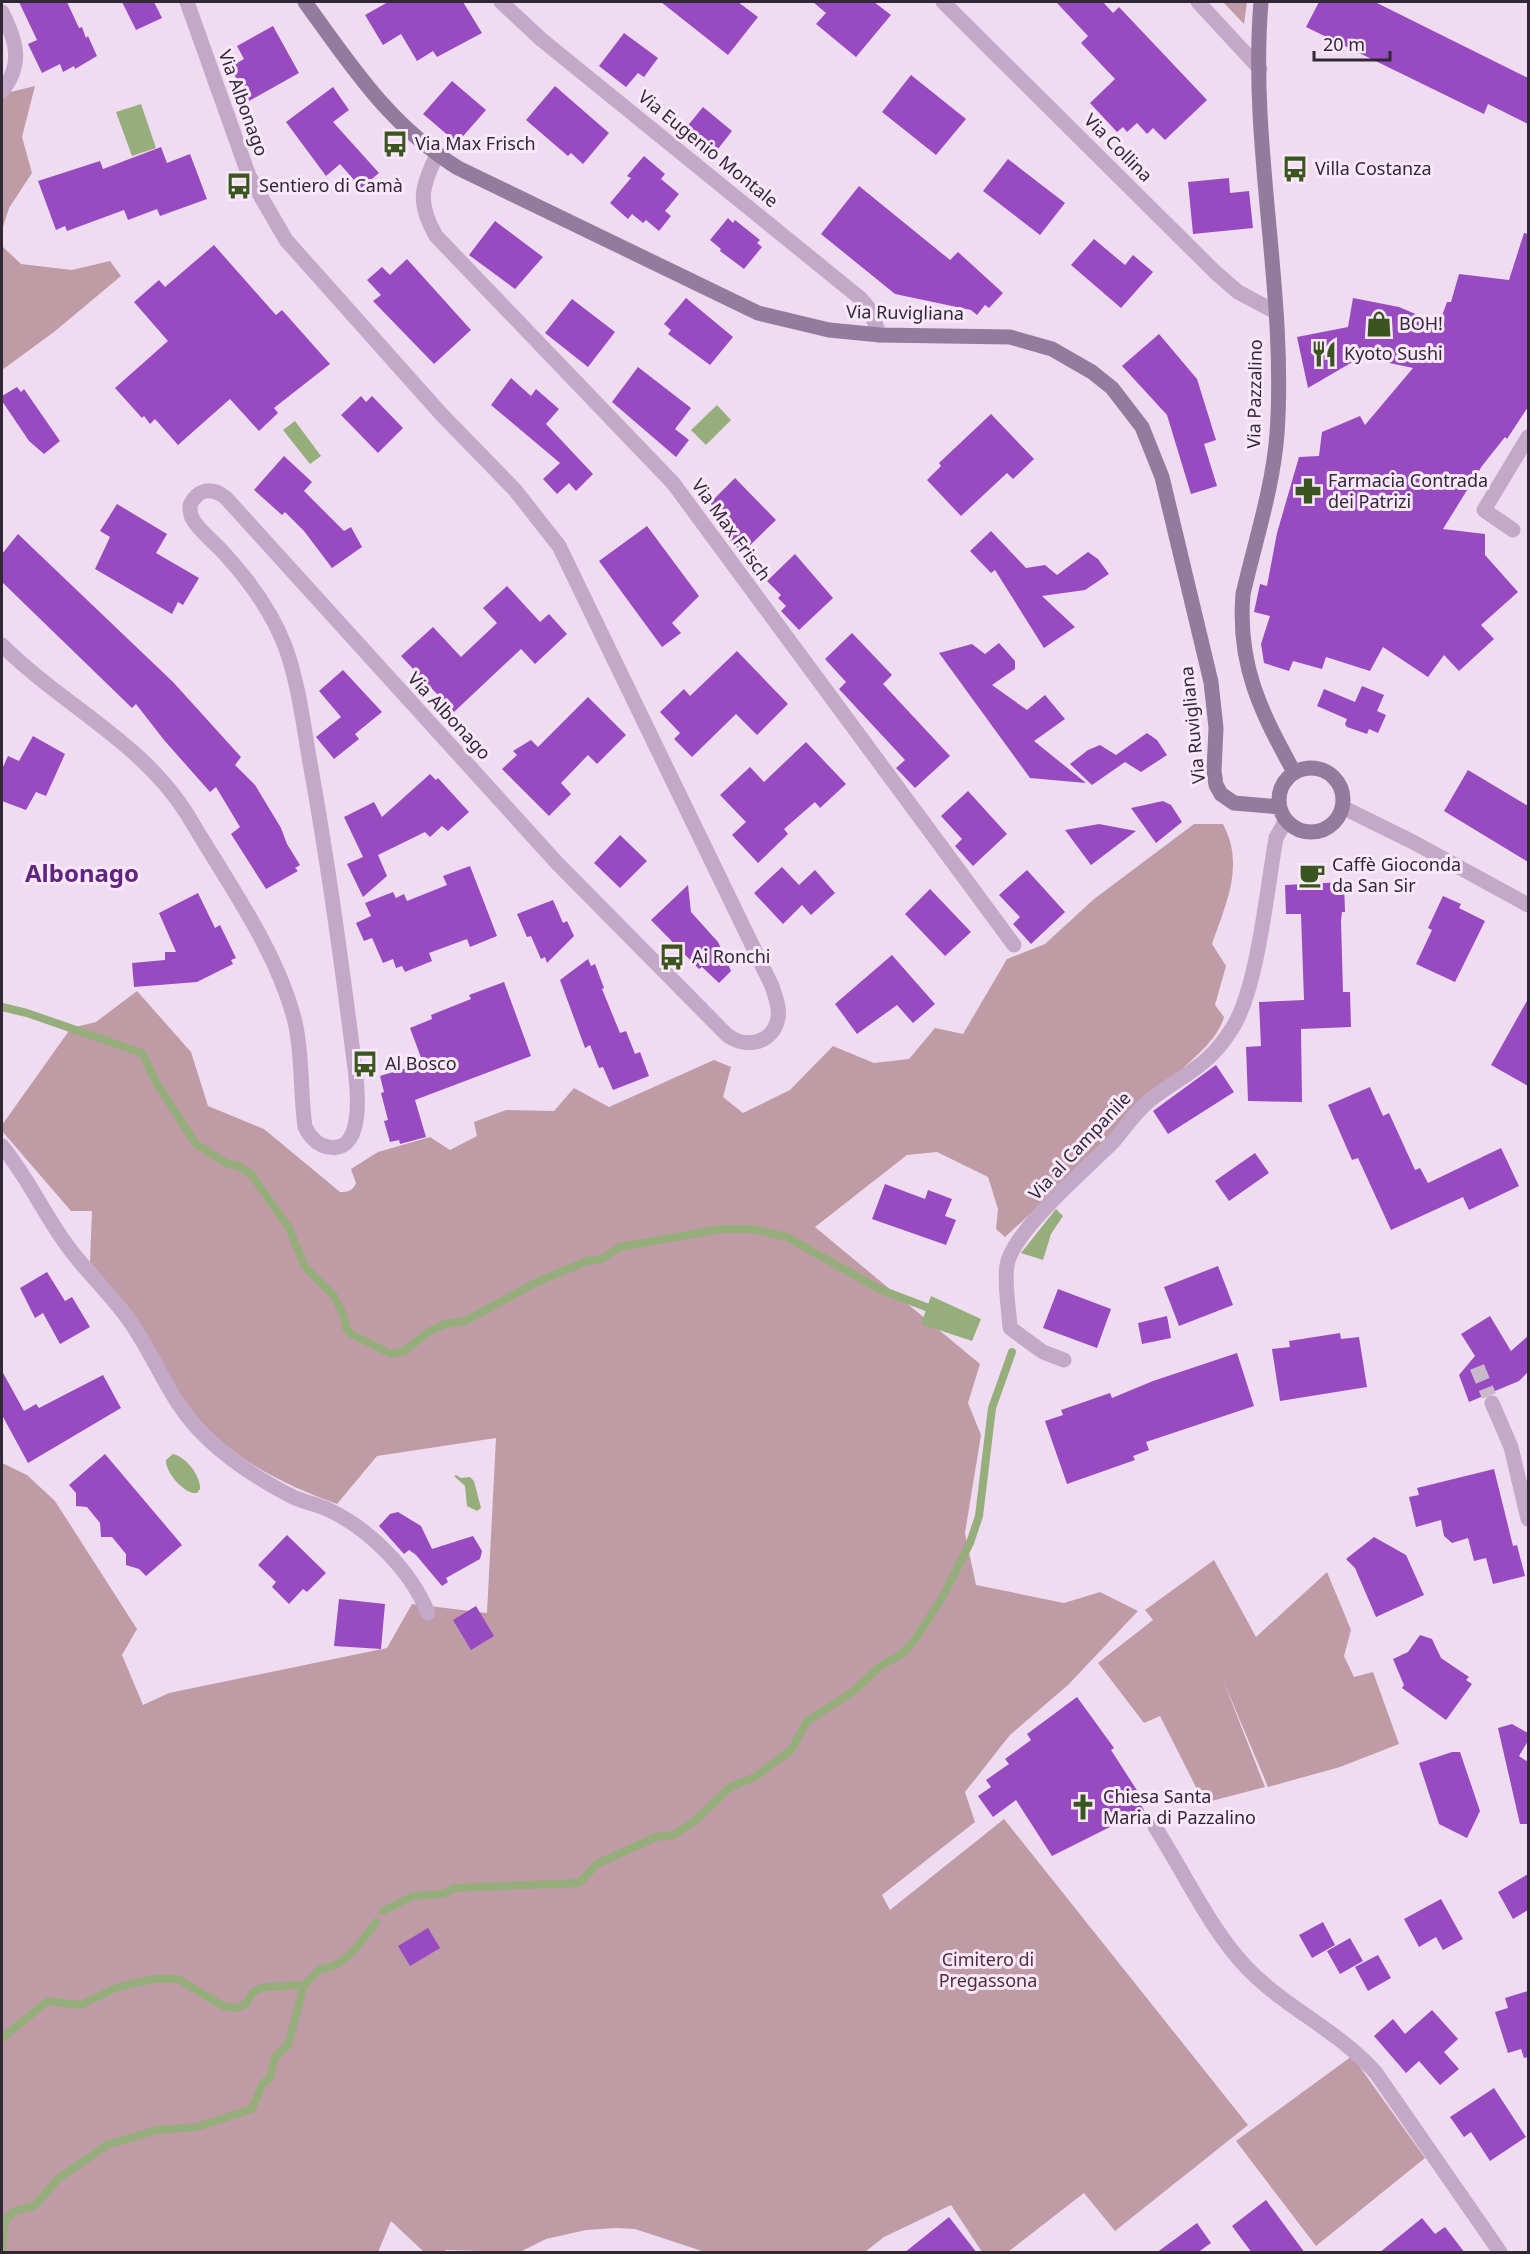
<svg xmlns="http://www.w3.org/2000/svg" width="1530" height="2254" viewBox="0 0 1530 2254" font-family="'Noto Sans',sans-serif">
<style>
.green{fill:#bf9ca5}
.water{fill:#96ad7c}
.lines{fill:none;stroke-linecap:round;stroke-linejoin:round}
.stream{stroke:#96ad7c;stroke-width:8}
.building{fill:#984ac1}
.pedestrian-tunnel{stroke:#cab8cb;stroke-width:15;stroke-dasharray:15 8;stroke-linecap:butt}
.minor{stroke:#c4a8c8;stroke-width:15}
.tertiary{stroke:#c4a8c8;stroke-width:15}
.secondary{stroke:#947a9c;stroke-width:15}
.labels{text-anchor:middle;stroke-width:6;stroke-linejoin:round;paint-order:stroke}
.street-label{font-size:18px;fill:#322835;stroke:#f8e8f9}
.poi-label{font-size:18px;fill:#322835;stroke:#f8e8f9;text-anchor:start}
.park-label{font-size:18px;fill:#532d35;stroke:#f8e8f9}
.district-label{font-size:24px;font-weight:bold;fill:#612581;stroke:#f8e8f9}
</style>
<rect width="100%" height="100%" fill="#f0dcf1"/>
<path class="green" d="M1223,2H1247L1244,24Z
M35,86L22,137L32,173L9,208L2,230V94Z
M2,246L21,264L72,270L110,261L121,276L54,332L2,370Z
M1194,824H1223C1245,866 1226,903 1212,944L1226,966L1215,1005L1224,1017C1218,1040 1191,1060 1175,1076C1120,1131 1063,1184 1005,1237L996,1229L998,1209L988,1177L937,1152L907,1155L815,1227L980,1364L968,1403L981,1435L965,1533L976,1585L1064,1603L1100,1592L1138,1611L1068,1685L1010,1735L965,1792L975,1822L882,1895L890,1910L1004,1819L1248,2125L1115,2231L1084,2193L1008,2252H982L951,2205L884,2237L865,2252H705L635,2229L616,2228L586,2230L546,2239L520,2252L446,2250L443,2252H424L391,2221L378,2252H2V1463L27,1475L55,1501L137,1629L122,1655L143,1705L169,1693L387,1648L412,1604L487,1613L496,1438L377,1456L337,1504C284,1485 229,1458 193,1412C171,1385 158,1352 139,1323C125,1301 106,1282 90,1262L92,1211H71L2,1131V1125L71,1028L96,1022L137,991L191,1052L208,1106L264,1129L340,1192C348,1192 353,1191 356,1183L351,1169L378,1152L430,1137L450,1150L477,1136L474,1122L506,1110L554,1111L574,1088L609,1107L714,1060L731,1067L723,1097L743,1113L790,1090L833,1046L874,1063L909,1059L935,1028L963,1034L1007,959L1045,944L1094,899Z
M1214,1560L1256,1637L1327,1572L1351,1630L1344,1656L1354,1677L1373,1672L1399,1744L1340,1767L1268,1787L1223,1680L1265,1787L1204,1803L1160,1716L1144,1723L1098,1663L1153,1620L1145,1610Z
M1352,2056L1425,2158L1316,2246L1236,2141Z"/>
<path class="water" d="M141,104L156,148L132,156L116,112Z
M717,405L731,420L706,445L691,430Z
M295,421L321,456L310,464L283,430Z
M1056,1209L1063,1216L1051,1234L1043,1260L1021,1253Z
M931,1296L981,1319L972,1341L921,1324Z
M173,1454C186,1457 201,1476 200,1489L197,1493C185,1495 165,1472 166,1460Z
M456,1475L461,1478L470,1477L474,1481L481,1508L477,1511L467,1506L465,1486L454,1476Z"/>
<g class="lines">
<path class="stream" d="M2,1007L27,1013L142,1053L156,1082L196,1144L226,1163L238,1166L251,1174L289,1228L305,1267L334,1296L344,1316L346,1328L351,1334L391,1354L404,1351L430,1331L446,1324L465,1321L537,1282L587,1261L602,1259L620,1247L721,1229H752L787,1237L879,1289L934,1310
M383,1911L413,1896L442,1894L455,1888L579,1883L597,1864L656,1837L674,1835L696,1820L730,1787L755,1777L791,1750L807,1721L854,1691L879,1667L903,1653L916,1638L942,1598L970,1543L979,1516L992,1408L1012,1352
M2,2038L48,2001L80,2005L118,1987L153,1979H178L223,2006L236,2008L246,2004L253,1992L264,1987L304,1985
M2,2252L4,2222L14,2211L34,2206L59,2178L107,2145L157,2130L197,2127L252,2109L263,2083L270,2078L275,2057L288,2045L304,1985L320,1969C348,1966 359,1943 376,1922"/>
</g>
<path class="building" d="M19,2H67L79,28L82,27L86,38L88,36L97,56L75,69L74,66L63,72L60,64L42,73L28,44L37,40Z
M122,2H154L162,18L136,30Z
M388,2H463L482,33L437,57L433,51L417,61L401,34L383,45L365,15Z
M661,2H738L758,17L728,55Z
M813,2H874L891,15L856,57L816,24L826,13Z
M1056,2H1103L1113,13L1119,7L1207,100L1165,140L1153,128L1147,134L1137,123L1127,132L1123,127L1117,132L1090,103L1115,79L1081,43L1088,36Z
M1319,2H1375L1528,78V124L1488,104L1484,114L1306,27Z
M273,26L299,73L249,101L230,67L244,59L237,46Z
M624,33L658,58L644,77L638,73L626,87L599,66Z
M911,75L966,119L936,155L882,112Z
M452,81L486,110L457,143L423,114Z
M555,86L609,133L583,164L571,153L568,156L526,120Z
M333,87L349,110L333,122L379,173L361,188L340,164L326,176L286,122Z
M703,107L732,131L711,158L681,134Z
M161,147L167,163L190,154L207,199L160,216L157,209L128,220L124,210L67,231L65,226L56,230L38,181L100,161L103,169Z
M644,156L665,174L661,179L679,194L665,211L671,216L659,231L646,220L643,223L632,214L628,219L610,203L631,178L627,176Z
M1008,159L1065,203L1040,235L983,191Z
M1229,178L1230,193L1249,191L1253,228L1193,234L1188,182Z
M859,186L950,260L958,252L1003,293L989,308L985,305L977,315L971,310L895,294L821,234Z
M728,218L733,223L735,220L760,240L757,243L762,247L744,269L720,251L721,249L710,240Z
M495,221L543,257L515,289L469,255Z
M1524,233L1528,234V407L1507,439L1505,437L1482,466L1443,529L1485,534V555L1518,592L1481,625L1494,639L1459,671L1444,655L1428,677L1383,647L1370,671L1326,657L1322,669L1293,661L1289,671L1264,663L1261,644L1270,616L1254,612L1260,584L1267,586L1277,533L1299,457L1319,456L1322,432L1360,416L1365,425L1413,368L1361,357L1308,388L1297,337L1348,327L1353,298L1399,307L1439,324L1447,302H1451L1459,274L1509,280Z
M1094,239L1125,265L1133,255L1153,272L1121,308L1071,265Z
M214,245L276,315L282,310L330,364L274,408L278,413L259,431L230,399L178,445L155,419L150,424L144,416L142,418L115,388L168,341L134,302L159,280L165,287Z
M407,259L471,330L434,364L373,301L381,295L367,280L382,267L390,275Z
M686,298L733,337L710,365L668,334L671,330L664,324Z
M572,299L615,332L588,367L545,333Z
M1159,334L1197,379L1216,440L1204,444L1217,486L1191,494L1167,415L1122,366Z
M638,367L691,408L675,429L689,440L676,457L612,402Z
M511,378L531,396L536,389L559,409L546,424L593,474L576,491L569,483L557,494L543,479L560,463L491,405Z
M17,387L21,392L24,389L60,441L44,454L29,441L2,401V396Z
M361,396L366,402L372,396L403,428L378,453L341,415Z
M991,414L1034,459L1013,479L1007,473L961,516L927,480L941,466L939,463Z
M284,456L312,482L304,491L344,531L351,527L362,547L332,568L304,531L285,512L282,515L254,490Z
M735,478L776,520L742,553L723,533L731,525L710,503Z
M117,504L167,534L156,553L199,578L183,605L178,602L172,614L95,569L110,537L100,531Z
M647,526L699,596L672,623L681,633L662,647L599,561Z
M991,531L1026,568L1045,565L1057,575L1088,552L1098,559L1109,574L1085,590L1042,596L1075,627L1044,648L995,570L991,573L970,551Z
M18,534L173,682L241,757L235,765L255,785L281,828L287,844L300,865L295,868L298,871L266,889L231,834L240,827L216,787L210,792L164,740L136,704L132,708L2,582V554Z
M795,554L833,598L799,630L781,611L786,606L778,598L781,595L767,581Z
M507,586L540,622L549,614L567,634L535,664L521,649L454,712L401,656L433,627L461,657L497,623L483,608Z
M852,633L892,675L883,684L950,756L915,788L896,768L905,760L839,689L846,682L825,659Z
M999,643L1015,661V669L992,685L1027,710L1045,695L1065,719L1034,741L1086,783L1030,778L939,653L972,644L985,654Z
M737,651L788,704L757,735L736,714L692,757L674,739L680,733L660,712L684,689L690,696Z
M343,670L382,712L355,734L359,739L334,759L316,737L341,717L319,691Z
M1362,686L1384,695L1377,711L1386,715L1378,733L1369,729L1367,734L1347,727L1345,724L1347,719L1317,706L1324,689L1355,702Z
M588,697L626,735L597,764L588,755L561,783L571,794L549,816L502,769L517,755L513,751L531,740L538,747Z
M1147,733L1157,740L1167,755L1141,772L1125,762L1092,785L1070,764L1088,750L1100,745L1116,755Z
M33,736L65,754L46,796L36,792L26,810L2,801V769L8,756L19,761Z
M806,742L846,784L820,808L815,802L784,829L788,834L758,863L732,835L746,822L720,795L750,767L764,782Z
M1468,770L1528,806V862L1444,811Z
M430,774L436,780L438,778L469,812L448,831L442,826L430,837L425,832L378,855L387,876L363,897L347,864L363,857L344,817L374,802L382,817Z
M968,791L1007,834L973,866L955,846L962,839L941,816Z
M1163,801L1171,805L1182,822L1156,843L1131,808Z
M1099,824L1136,831L1091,865L1065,830Z
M620,835L647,861L620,888L594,863Z
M470,866L497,936L470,947L467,939L429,953L432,961L405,972L402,966L396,968L393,959L383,963L372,938L364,941L356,923L371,916L365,903L393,892L396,898L404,894L407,901L447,885L443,876Z
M782,867L799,885L815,870L835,893L811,915L802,905L783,924L754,893Z
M1027,870L1065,912L1031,944L1013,924L1020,917L999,895Z
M1344,882L1345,912H1342L1341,921L1343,992H1350L1351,1027L1301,1029L1302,1102L1248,1101L1246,1047L1261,1046L1259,1002L1304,1000L1301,914H1286L1285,885Z
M688,885L691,912L718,942L731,971L719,983L702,967L699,969L651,920Z
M930,889L971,932L945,956L905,914Z
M198,893L215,928L220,925L236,958L231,960L233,964L197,982L134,987L132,963L165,960V952H176L159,913Z
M1443,896L1461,904L1459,908L1485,921L1455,982L1416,964L1432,930L1428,928Z
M553,900L563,923L567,921L574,936L547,963L545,957L541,959L531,936L527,937L517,914Z
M892,955L935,1004L913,1023L897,1005L857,1034L835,1004Z
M588,959L591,966L595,964L604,988L602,989L620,1033L626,1031L635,1054L640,1052L649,1076L613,1090L603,1067L599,1068L590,1045L585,1048L560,980Z
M504,982L531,1056L415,1100L426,1137L400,1144L399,1140L390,1142L384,1121L388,1120L381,1093L384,1092L380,1076L423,1063L410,1028L432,1019L431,1015L471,999L469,995Z
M1528,999V1086L1491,1065Z
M1216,1065L1234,1092L1168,1134L1153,1111Z
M1370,1087L1383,1116L1389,1113L1415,1170L1420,1168L1428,1183L1501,1148L1519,1186L1469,1210L1463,1197L1391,1230L1358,1158L1352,1160L1328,1105Z
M1255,1153L1269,1173L1229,1201L1215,1181Z
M885,1184L925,1199L928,1190L952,1199L945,1216L956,1220L946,1245L872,1219Z
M1218,1266L1233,1305L1179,1326L1164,1287Z
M47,1272L65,1301L72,1297L90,1327L60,1344L43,1313L35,1318L20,1288Z
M1058,1289L1111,1309L1097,1348L1043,1328Z
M1167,1316L1171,1338L1142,1344L1138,1323Z
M1490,1316L1511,1351L1528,1336V1372L1519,1381L1469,1402L1459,1375L1475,1356L1461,1334Z
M1340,1333L1341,1339L1359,1337L1367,1387L1280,1401L1272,1349L1290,1347L1289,1341Z
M1237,1353L1254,1406L1146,1442L1149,1450L1133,1456L1135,1460L1067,1484L1045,1421L1063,1415L1061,1410L1110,1393L1112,1398L1153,1381Z
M2,1371L24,1411L36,1404L39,1408L103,1375L121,1408L28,1463L2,1415Z
M105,1454L182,1545L146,1576L139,1569L126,1565V1554L112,1537H101L100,1523L87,1507L76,1506V1493L69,1485Z
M1494,1469L1513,1546L1517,1545L1525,1576L1493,1584L1486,1558L1474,1561L1468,1538L1452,1543L1444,1536L1441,1520L1416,1527L1409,1497L1419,1495L1417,1488Z
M398,1512L421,1526L432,1549L473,1536L482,1551L480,1559L446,1578L448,1582L442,1586L416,1555L409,1550L404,1554L379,1526L390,1514Z
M287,1535L326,1573L307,1592L303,1589L289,1604L272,1587L276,1582L258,1565Z
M1374,1537L1406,1555L1424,1595L1376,1617L1355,1568L1346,1559Z
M339,1599L385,1604L381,1649L334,1646Z
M476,1606L494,1636L471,1650L453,1620Z
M1420,1635L1432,1639L1441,1658L1469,1677L1466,1680L1472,1684L1446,1720L1402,1688L1404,1685L1393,1659L1408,1652Z
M1077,1697L1114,1748L1111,1750L1140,1795L1136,1797L1144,1810L1052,1856L1016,1800L993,1817L978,1796L991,1787L986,1780L1009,1764L1005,1759L1031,1740L1027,1734Z
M1512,1724L1528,1733V1741L1519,1756L1528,1762V1824H1520L1498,1728Z
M1452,1752H1460L1480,1811L1467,1838L1439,1824L1419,1763Z
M1528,1874V1910L1513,1919L1498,1892Z
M1441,1899L1463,1939L1443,1950L1436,1937L1419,1947L1404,1919Z
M1323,1922L1335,1945L1312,1958L1299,1935Z
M428,1928L440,1948L410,1966L398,1946Z
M1350,1938L1363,1961L1340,1974L1327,1951Z
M1378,1955L1391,1978L1368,1991L1355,1967Z
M1528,1991V2057L1524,2058L1521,2049L1508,2053L1495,2012L1508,2008L1505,1998Z
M1432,2010L1458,2039L1444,2052L1459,2069L1440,2085L1419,2061L1406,2073L1374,2036L1393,2019L1405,2034Z
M1494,2088L1526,2137L1490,2161L1471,2132L1464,2137L1450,2117Z
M1266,2200L1305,2253H1252L1232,2226Z
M949,2217L977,2253H904Z
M1422,2218L1435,2234L1445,2227L1465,2253H1379Z
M1197,2223L1211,2243L1197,2253H1156Z"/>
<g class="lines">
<path class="pedestrian-tunnel" d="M1477,1367L1489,1396"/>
<path class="minor" d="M501,2L542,40L860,298L868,307L880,335
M943,2L1215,272L1238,292L1274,311
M1198,2L1260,69
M2,12C16,40 24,64 2,91
M437,155C421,187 417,203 436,236L673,483L1014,945
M1513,530L1484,510L1528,437
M2,645C62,705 141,741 187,814C225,879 277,949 295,1022C303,1057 300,1092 305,1127C310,1137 317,1145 328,1147C367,1155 357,1082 354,1061C342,965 329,869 312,774C304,732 300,687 285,646C272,612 247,578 223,552C213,541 199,531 192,518C190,514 190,510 190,505C198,489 212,486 226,498L557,863L727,1035C746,1049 773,1044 778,1018C780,1007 775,996 772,986L559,546L515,490L442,415L286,240L249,176L187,2
M2,1146C26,1175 42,1210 64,1241C84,1271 114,1296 133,1326C160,1366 171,1405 208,1439C231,1461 262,1481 291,1496C303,1502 317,1504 329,1510C370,1529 411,1571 428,1613
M1064,1360L1043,1352L1010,1328C1009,1308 1004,1284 1007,1265C1013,1231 1087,1168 1113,1142C1125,1128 1135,1112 1149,1101C1183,1074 1208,1068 1233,1027C1258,986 1267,888 1276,838L1286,820
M1492,1403L1511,1447L1528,1519
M1155,1827C1184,1872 1211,1931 1248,1969C1287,2009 1339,2031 1376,2073L1500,2252"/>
<path class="tertiary" d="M1342,807L1413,842L1528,905"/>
<path class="secondary" d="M305,2C351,66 390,126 458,168L758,313L829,330L880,335L1010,337L1052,349L1092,372L1112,388L1142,427L1162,477L1211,682L1216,728L1214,771L1216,785L1221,794L1234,803L1280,807
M1261,2C1249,145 1287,292 1277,434C1273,487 1255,542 1243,594C1237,665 1261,712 1294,772
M1279 800a32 32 0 1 1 64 0a32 32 0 1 1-64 0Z"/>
</g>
<defs>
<g id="bus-bare" transform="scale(2.07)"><path d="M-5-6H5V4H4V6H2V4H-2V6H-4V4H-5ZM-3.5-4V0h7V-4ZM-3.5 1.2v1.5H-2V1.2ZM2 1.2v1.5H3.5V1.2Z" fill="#3b551f" stroke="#f8e8f9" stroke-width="2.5" paint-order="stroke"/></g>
<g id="shop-bare" transform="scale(2.07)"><path d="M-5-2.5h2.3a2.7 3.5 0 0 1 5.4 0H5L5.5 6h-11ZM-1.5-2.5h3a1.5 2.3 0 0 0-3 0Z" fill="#3b551f" stroke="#f8e8f9" stroke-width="2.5" paint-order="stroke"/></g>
<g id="restaurant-bare" transform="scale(2.07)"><path d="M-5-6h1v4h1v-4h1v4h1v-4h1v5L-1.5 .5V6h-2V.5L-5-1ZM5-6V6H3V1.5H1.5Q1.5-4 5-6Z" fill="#3b551f" stroke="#f8e8f9" stroke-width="2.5" paint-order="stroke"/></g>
<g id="pharmacy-bare" transform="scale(2.07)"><path d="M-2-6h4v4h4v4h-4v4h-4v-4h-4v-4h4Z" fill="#3b551f" stroke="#f8e8f9" stroke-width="2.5" paint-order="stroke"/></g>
<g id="cafe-bare" transform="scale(2.07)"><path d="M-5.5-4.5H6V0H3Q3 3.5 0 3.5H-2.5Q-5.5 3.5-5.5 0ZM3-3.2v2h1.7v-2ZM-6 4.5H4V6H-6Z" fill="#3b551f" stroke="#f8e8f9" stroke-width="2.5" paint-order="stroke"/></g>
<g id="church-bare" transform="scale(2.07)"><path d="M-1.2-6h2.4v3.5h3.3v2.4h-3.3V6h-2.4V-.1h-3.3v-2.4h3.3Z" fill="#3b551f" stroke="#f8e8f9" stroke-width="2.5" paint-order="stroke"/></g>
</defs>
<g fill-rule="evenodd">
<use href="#bus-bare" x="395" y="144"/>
<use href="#bus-bare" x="1295" y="169"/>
<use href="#bus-bare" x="239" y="186"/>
<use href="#shop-bare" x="1379" y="324"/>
<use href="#restaurant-bare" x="1324" y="354"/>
<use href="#pharmacy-bare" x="1308" y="491"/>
<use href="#cafe-bare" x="1312" y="875"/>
<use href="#bus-bare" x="672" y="957"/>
<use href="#bus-bare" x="365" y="1064"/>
<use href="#church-bare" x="1083" y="1807"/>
</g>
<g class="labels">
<g class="street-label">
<text transform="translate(243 103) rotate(70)" y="6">Via Albonago</text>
<text transform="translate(1118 148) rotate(45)" y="6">Via Collina</text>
<text transform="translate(708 149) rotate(39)" y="6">Via Eugenio Montale</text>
<text transform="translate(905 313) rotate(1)" y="6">Via Ruvigliana</text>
<text transform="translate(1255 394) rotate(-89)" y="6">Via Pazzalino</text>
<text transform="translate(731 530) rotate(54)" y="6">Via Max Frisch</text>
<text transform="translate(449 716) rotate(47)" y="6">Via Albonago</text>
<text transform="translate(1193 725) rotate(-96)" y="6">Via Ruvigliana</text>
<text transform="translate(1080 1146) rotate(-47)" y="6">Via al Campanile</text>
</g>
<g class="poi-label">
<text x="415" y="150">Via Max Frisch</text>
<text x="1315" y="175">Villa Costanza</text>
<text x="259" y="192">Sentiero di Camà</text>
<text x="1399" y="330">BOH!</text>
<text x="1344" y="360">Kyoto Sushi</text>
<text x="1328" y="487">Farmacia Contrada<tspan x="1328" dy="21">dei Patrizi</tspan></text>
<text x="1332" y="871">Caffè Gioconda<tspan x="1332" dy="21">da San Sir</tspan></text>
<text x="692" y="963">Ai Ronchi</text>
<text x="385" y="1070">Al Bosco</text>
<text x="1103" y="1803">Chiesa Santa<tspan x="1103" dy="21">Maria di Pazzalino</tspan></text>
</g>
<g class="park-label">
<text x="988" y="1966">Cimitero di<tspan x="988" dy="21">Pregassona</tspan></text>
</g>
<g class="district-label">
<text x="82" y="882">Albonago</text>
</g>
</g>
<rect width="1530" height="2254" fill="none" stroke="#322835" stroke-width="6"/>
<path d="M1314 51v9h76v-9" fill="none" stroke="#322835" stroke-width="3"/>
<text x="1323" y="51" font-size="18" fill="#322835" stroke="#f8e8f9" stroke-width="4.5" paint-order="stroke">20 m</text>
</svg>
